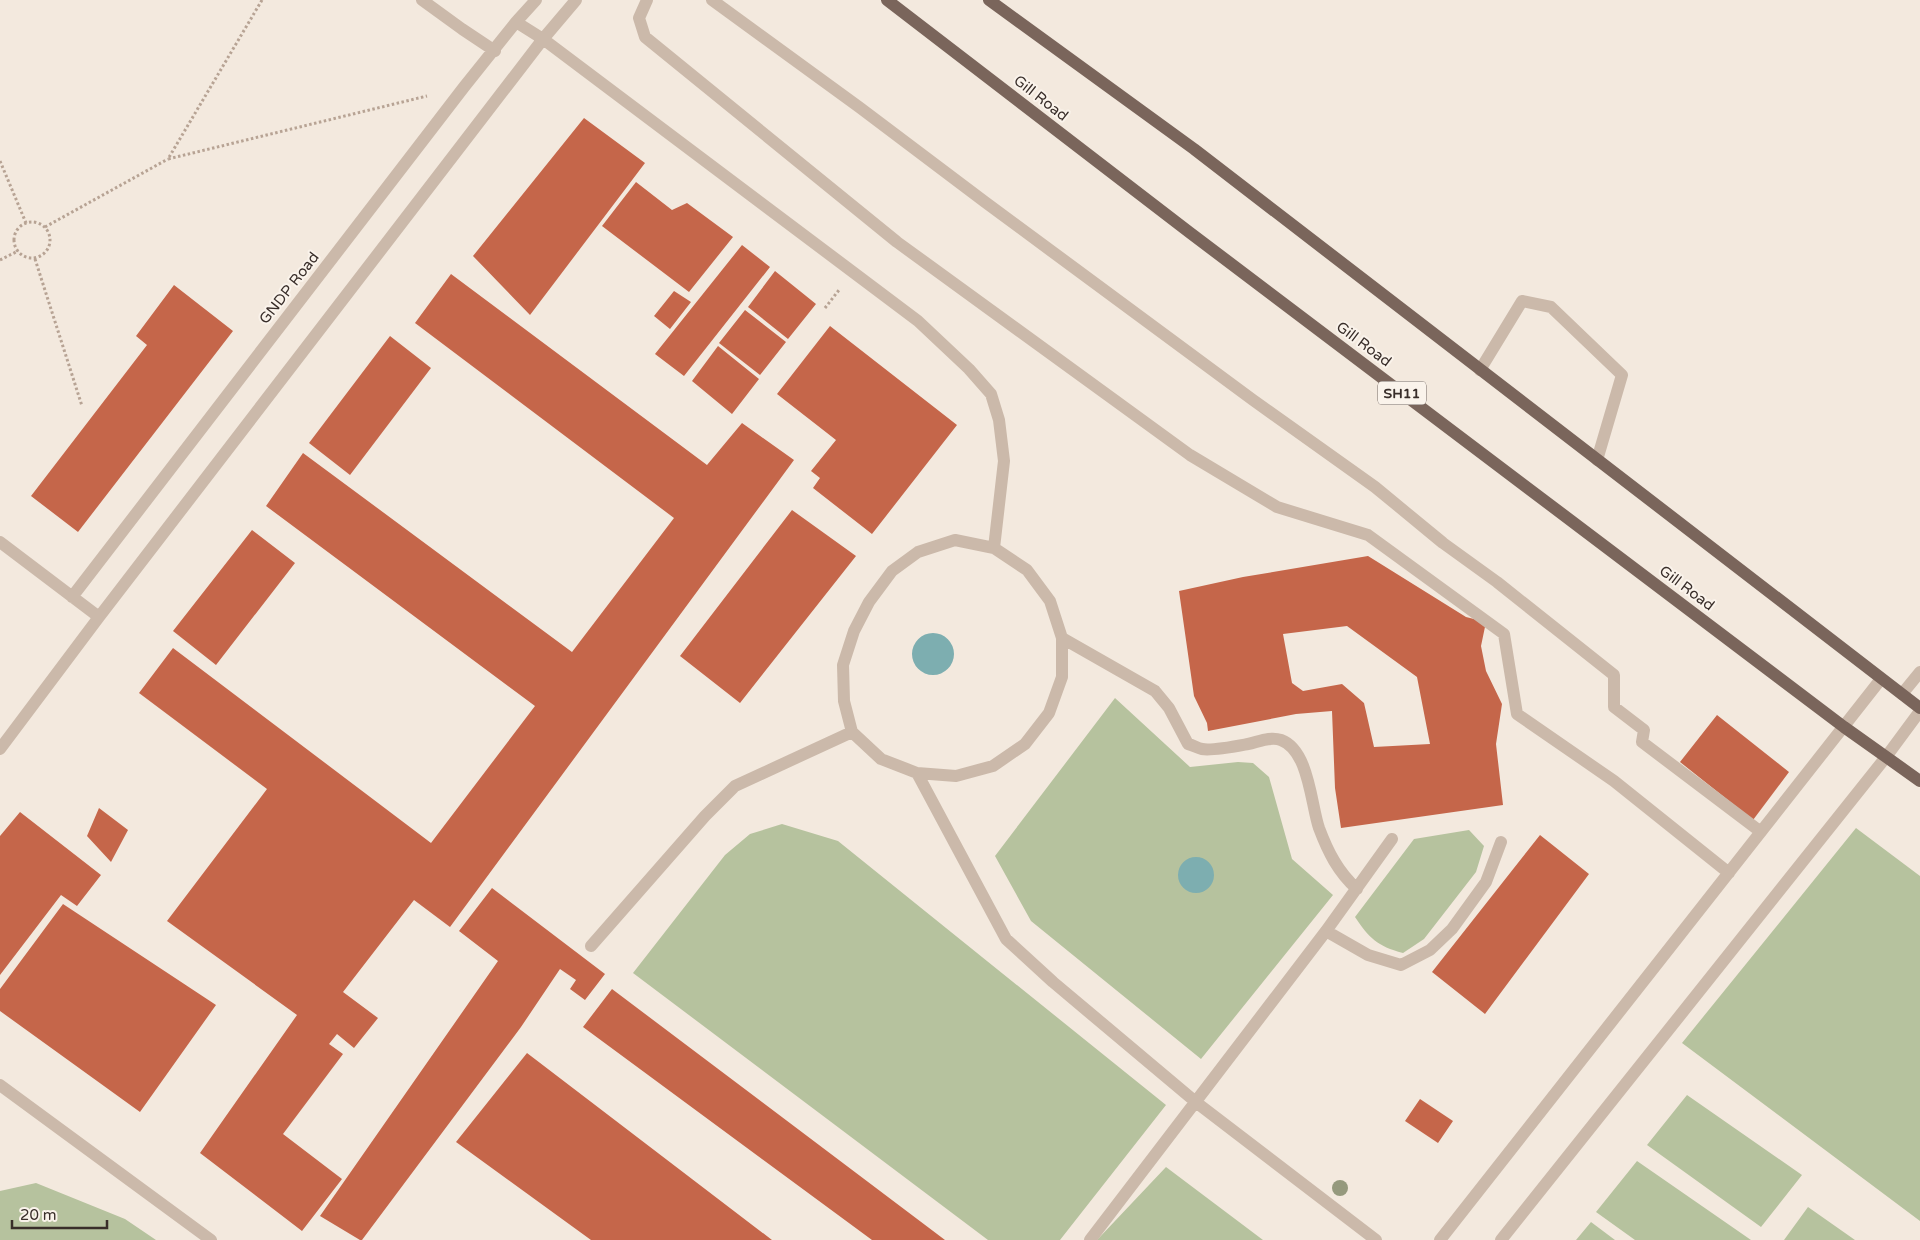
<svg xmlns="http://www.w3.org/2000/svg" width="1920" height="1240" viewBox="0 0 1920 1240" font-family="'Varela Round',sans-serif">
<style>
.green{fill:#b6c29e}
.water{fill:#7daeb0}
.building{fill:#c5664a;fill-rule:evenodd}
.lines{fill:none;stroke-linecap:round;stroke-linejoin:round}
.path{stroke:#b7a394;stroke-width:3;stroke-dasharray:2.5 2.5;stroke-linecap:butt}
.service{stroke:#cbb9aa;stroke-width:12}
.minor{stroke:#cbb9aa;stroke-width:12}
.primary{stroke:#7a655b;stroke-width:12}
.tree{fill:#95997d}
.labels{text-anchor:middle;stroke-width:4;stroke-linejoin:round;paint-order:stroke}
.shield{fill:#faf3eb;stroke:#736964;stroke-width:1}
.shield-label{font-size:14px;font-weight:bold;fill:#392e2a}
.street-label{font-size:15px;fill:#392e2a;stroke:#faf3eb}
</style>
<rect width="100%" height="100%" fill="#f3e9de"/>
<path class="green" d="M1115,698L1190,767L1238,762L1253,763L1269,777L1292,859L1333,895L1201,1059L1031,921L995,856Z
M782,824L838,841L1166,1105L1060,1240H988L633,973L725,855L750,834Z
M1856,828L1920,876V1221L1682,1043Z
M1469,830L1484,846L1476,872L1424,939L1403,953C1377,946 1369,938 1355,917L1414,839Z
M1687,1095L1802,1175L1761,1227L1647,1145Z
M1637,1161L1751,1240H1635L1596,1212Z
M1166,1167L1263,1240H1097Z
M36,1183L125,1219L156,1240H0V1191Z
M1808,1207L1855,1240H1784Z
M1591,1222L1615,1240H1576Z"/>
<path class="water" d="M912 654a21 21 0 1 1 42 0a21 21 0 1 1-42 0Z
M1178 875a18 18 0 1 1 36 0a18 18 0 1 1-36 0Z"/>
<path class="building" d="M584,118L645,163L530,315L473,256Z
M636,182L672,210L687,203L733,237L689,292L602,226Z
M742,245L770,267L684,376L655,354Z
M775,271L816,304L788,339L748,307Z
M451,274L707,465L742,423L794,460L450,927L414,900L343,992L378,1018L354,1048L337,1034L329,1044L343,1054L283,1134L342,1179L302,1231L200,1153L297,1015L167,921L267,789L139,693L173,648L431,843L535,706L266,506L303,453L572,652L674,518L415,323Z
M174,285L233,331L78,532L31,496L147,345L136,336Z
M674,291L691,302L670,329L654,316Z
M745,310L786,342L760,375L719,343Z
M830,326L957,425L872,534L813,488L820,478L811,471L836,440L777,394Z
M390,336L431,368L350,475L309,443Z
M718,346L759,379L732,414L692,381Z
M792,510L856,556L740,703L680,656Z
M252,530L295,563L216,665L173,631Z
M1368,556L1466,617L1486,622L1481,646L1486,671L1502,704L1496,744L1503,805L1341,828L1335,788L1332,711L1296,714L1208,731L1207,723L1194,696L1179,591L1243,577ZM1347,626L1417,677L1430,744L1374,747L1364,703L1342,684L1303,691L1292,683L1283,634Z
M1717,715L1789,772L1753,820L1680,762Z
M99,808L128,830L111,862L87,836Z
M20,812L101,875L77,906L61,895L0,975V836Z
M1540,835L1589,874L1485,1014L1432,972Z
M492,888L605,974L585,1000L570,989L576,980L560,969L521,1027L362,1240H360L320,1216L498,961L459,931Z
M63,904L216,1005L140,1112L0,1011V989Z
M612,989L945,1240H872L583,1027Z
M527,1053L772,1240H591L456,1142Z
M1420,1099L1453,1121L1438,1143L1405,1121Z"/>
<g class="lines">
<path class="path" d="M262,0L168,159L427,96
M0,161L26,223
M14 240a18 18 0 1 1 36 0a18 18 0 1 1-36 0Z
M45,227L168,159
M35,259L82,406
M0,260L18,251
M825,308L839,290"/>
<path class="service" d="M422,0L462,29L495,51
M647,0L639,18L645,37L897,242L1190,455L1277,507L1368,535L1504,634L1517,714L1614,781L1729,873
M712,0L859,107L985,202L1253,400L1375,487L1443,543L1497,582L1614,675V707L1644,730L1642,742L1761,832
M516,22L543,39L918,321L969,369L991,394L999,420L1004,461L994,548
M1480,370L1522,301L1551,307L1622,375L1597,460
M955,540L994,548L1027,570L1050,601L1062,638V677L1049,713L1025,744L993,766L956,776L917,773L881,759L852,732L844,701L843,665L854,631L869,602L892,571L918,552Z
M0,542L99,617
M72,597L464,87L516,22L536,0
M1062,638L1155,691L1169,708L1188,744C1193,745 1197,748 1202,749C1212,751 1237,746 1248,744C1258,742 1270,736 1281,740C1309,750 1311,805 1319,828C1328,852 1338,872 1357,889
M0,749L99,617L543,39L576,0
M917,773L1006,939L1053,982L1197,1103L1376,1240
M1326,931L1368,955L1401,965L1430,950L1452,929L1486,882L1501,842
M591,946L705,816L735,786L852,732
M0,1085L211,1240
M1090,1240L1326,931L1392,839
M1440,1240L1881,679
M1501,1240L1886,757L1920,711"/>
<path class="minor" d="M1902,694L1920,672"/>
<path class="primary" d="M887,0L1189,232L1844,727L1920,781
M989,0L1194,149L1920,708"/>
</g>
<circle class="tree" cx="1340" cy="1188" r="8"/>
<g class="labels">
<rect class="shield" x="1378" y="381.5" width="48" height="23" rx="4"/>
<g class="shield-label">
<text x="1402" y="398">SH11</text>
</g>
<g class="street-label">
<text transform="translate(1041 98) rotate(38)" y="5">Gill Road</text>
<text transform="translate(289 288) rotate(-52)" y="5">GNDP Road</text>
<text transform="translate(1364 344) rotate(37)" y="5">Gill Road</text>
<text transform="translate(1687 588) rotate(37)" y="5">Gill Road</text>
</g>
</g>
<path d="M12 1220v8h95v-8" fill="none" stroke="#392e2a" stroke-width="2.5"/>
<text x="20" y="1220" font-size="15" fill="#392e2a" stroke="#faf3eb" stroke-width="4" paint-order="stroke">20 m</text>
</svg>
